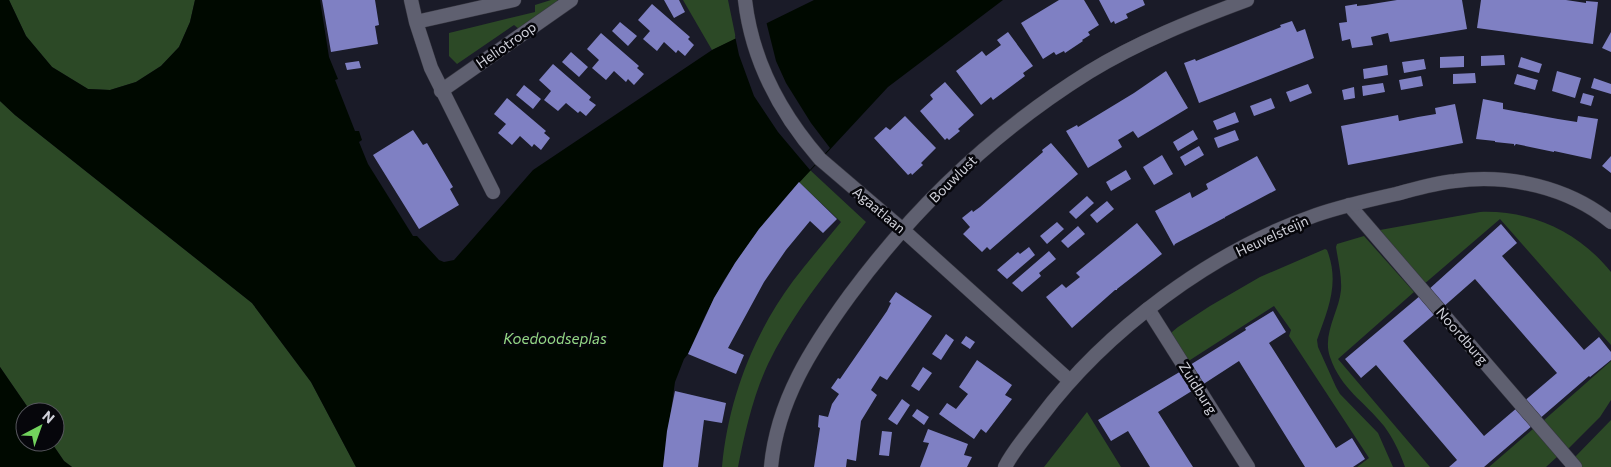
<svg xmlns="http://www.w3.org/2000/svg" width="1611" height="467" viewBox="0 0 1611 467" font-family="Commissioner,sans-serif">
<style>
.green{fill:#2c4926}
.water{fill:#000900}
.pier{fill:#1a1b28}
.building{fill:#7f80c3}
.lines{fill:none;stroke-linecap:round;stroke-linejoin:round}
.pedestrian-casing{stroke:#363640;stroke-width:15}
.minor-casing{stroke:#363640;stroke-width:15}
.pedestrian{stroke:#5f6070;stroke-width:14}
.minor{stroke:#5f6070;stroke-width:14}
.labels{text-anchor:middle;stroke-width:5;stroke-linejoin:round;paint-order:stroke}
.street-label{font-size:14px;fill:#d0d1da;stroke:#06060b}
.water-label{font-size:15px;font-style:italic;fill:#94d786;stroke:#06060b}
</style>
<rect width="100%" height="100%" fill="#1a1b28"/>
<path class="green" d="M9,0H195L190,22L179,47L161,66L136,82L110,90L88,89L52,67L26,36Z
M551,0H557V2L519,29L514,25L457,64L449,56V33L535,12V5Z
M683,0H728L736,39L712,50Z
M0,101L15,115L252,303L311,382L356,467H72L64,461L51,442H55V412H31L0,367Z
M810,170L866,222C831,267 793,312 768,364C753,396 745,432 738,467H722C728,400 753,335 793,281C808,261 825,242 841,222L799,182Z
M1480,212C1532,210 1579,232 1611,272V345L1500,219L1423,285L1378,232L1380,230Z
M1364,236L1414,292L1338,359L1430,467H1405C1400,453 1393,438 1384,426C1364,401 1341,389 1330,357C1322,334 1339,312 1341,290C1342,276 1338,261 1336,247L1337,244Z
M1325,249L1327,250C1340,283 1328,309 1317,340L1318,347L1336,387L1340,394L1378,433L1393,467H1357L1369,458L1289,336L1291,330L1274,306L1187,362L1172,338V332L1178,327L1210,306L1260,277Z
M1611,361V400L1600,417L1567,450L1543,421Z
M1087,412L1121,467H1044Z
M1611,420V467H1582L1574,458Z
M1533,429L1558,456L1546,467H1489Z"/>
<path class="water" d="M0,0H9L26,36L52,67L88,89L110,90L136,82L161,66L179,47L190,22L195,0H320L329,57L338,79L335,80L355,131H359L362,140L359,142L368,164L413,236H417L439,260L444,262L454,260L533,170L712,50L814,0H1003L888,87L785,198L759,229L724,280L705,316L688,354L684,359L675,382L663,467H356L311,382L252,303L15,115L0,101Z
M0,367L31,412H25V442H51L64,461L72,467H0Z"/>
<path class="pier" d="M766,21L776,61L786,83L811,123L830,148L810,170L778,132L754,96L739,55L735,36Z"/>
<path class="building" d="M322,0H375L379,25L375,26L378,44L331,52Z
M664,0H679L685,12L674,18Z
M1059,0H1084L1099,25L1088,32L1090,35L1082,40L1083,41L1065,53L1064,51L1056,55L1054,52L1043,59L1021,23Z
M1099,0H1143L1145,5L1126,14L1128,18L1115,24L1114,21L1111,23Z
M1397,0H1462L1467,29L1390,42L1388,33L1371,37L1373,45L1352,48L1350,39L1342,41L1339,23L1347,22L1345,6L1357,4V6L1366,5Z
M1481,0H1566L1586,3V1L1598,2L1593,44L1477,28Z
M652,4L690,37L688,39L694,45L685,56L678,50L676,53L664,42L657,51L643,39L650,31L638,20Z
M1292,21L1297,32L1305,29L1314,58L1199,103L1184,63L1195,59L1196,61L1281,27L1280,25Z
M620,22L637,36L628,46L612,31Z
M1008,32L1033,66L1023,73L1025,76L993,100L991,97L981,105L956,71L982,51L986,56L1001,45L997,40Z
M1611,32V52L1602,48Z
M601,33L639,66L637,68L644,74L634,85L628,79L626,82L614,71L606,80L592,68L599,60L587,49Z
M571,52L588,67L579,77L562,62Z
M1504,55L1505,65L1481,66V56Z
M1464,56V67L1440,68V57Z
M1521,57L1542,64L1539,73L1518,67Z
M1424,59L1426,69L1404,73L1402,62Z
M359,61L361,68L347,70L345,63Z
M553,64L591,97L589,100L596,105L586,116L580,111L578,113L566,103L558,111L544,100L551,91L539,80Z
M1387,65L1388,75L1364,79L1363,69Z
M1166,71L1188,108L1138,138L1133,131L1118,140L1122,147L1088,168L1066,131L1077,125L1078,127L1134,93Z
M1557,71L1581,78L1575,98L1552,91Z
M1475,73L1476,83L1453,84V74Z
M1517,74L1538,80L1535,90L1514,84Z
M1421,76L1423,86L1401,90L1399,80Z
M1594,78L1611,84V94L1591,88Z
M945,82L974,115L958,129L960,131L949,140L947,138L945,140L920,111L933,99L930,95Z
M1383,83L1385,92L1363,96L1362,86Z
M1308,84L1312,93L1290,102L1286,92Z
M524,85L541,99L533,109L516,95Z
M1354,87L1355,98L1344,100L1342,90Z
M1583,93L1594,96L1591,106L1580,103Z
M507,98L546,131L544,133L550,138L541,150L534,144L532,147L520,136L512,145L498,133L506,124L494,114Z
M1271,98L1275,108L1254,116L1250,106Z
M1483,99L1503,103V109L1558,119L1577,122L1578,116L1598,119L1591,159L1554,151V152L1516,144L1514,146V144L1495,142V141L1476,139Z
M1455,104L1463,143L1348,165L1341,126L1398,115L1399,121L1418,117L1436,114L1435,108Z
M1235,112L1239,122L1217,130L1213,121Z
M905,116L936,148L921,163L923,165L912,175L911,173L908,175L874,138L886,127L890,130Z
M413,130L423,145L427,143L453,187L450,189L459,205L419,229L373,155Z
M1193,130L1198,139L1178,151L1173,142Z
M1235,130L1239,140L1218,148L1214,138Z
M1051,143L1078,174L990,250L987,247L982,252L963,234L970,227L962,218L972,210L973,212L980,207L1043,152L1042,150Z
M1199,146L1204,155L1185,166L1180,157Z
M1162,155L1173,174L1154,185L1143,167Z
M1257,156L1276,190L1225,217L1224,219V218L1175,244L1174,246L1155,211L1190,192L1192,198L1208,189L1206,184Z
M1611,156V173L1602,166Z
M1126,170L1131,179L1111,191L1106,182Z
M799,182L837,219L823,233L810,221L786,250L764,282L728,348L744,355L736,374L688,354L714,298L735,263L759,229Z
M1087,196L1094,203L1076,219L1069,212Z
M1107,201L1114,209L1097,223L1090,215Z
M1057,222L1064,229L1047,244L1040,236Z
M1137,223L1162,254L1117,289V290H1115L1072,328L1046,297L1062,284L1066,288L1080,277L1076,273Z
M1501,224L1517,243L1502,256L1584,350L1599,337L1611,352V360L1590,377L1589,376L1538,420L1523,402L1557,373L1475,279L1442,308L1427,291Z
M1078,226L1085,234L1068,248L1061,241Z
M1029,247L1035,255L1007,279L997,270L1018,252L1020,254Z
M1049,251L1056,259L1039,273L1041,276L1022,292L1012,283Z
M896,292L932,316L887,380L880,376L871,390L877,395L861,421L856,461L847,459L846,467H814L820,428L818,427L819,415L828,417L832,404L839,394L831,388L838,378L840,379L887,311L891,303L889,302Z
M1421,295L1436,313L1403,341L1414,354L1484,436L1518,407L1533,425L1484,467H1449L1457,460L1376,365L1361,378L1345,359Z
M1273,311L1286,332L1269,343L1336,448L1352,438L1365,459L1353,467H1305L1239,361L1202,385L1190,365L1246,330L1245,328Z
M946,334L954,340L941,360L932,354Z
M966,336L975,342L970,349L961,343Z
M977,360L1012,385L1005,395L1012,399L986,433L981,429L974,439L939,414L947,403L956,409L968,394L959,387Z
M923,367L932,373L919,391L911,386Z
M1183,370L1195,389L1158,412L1193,467H1150L1128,431L1111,441L1098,420Z
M675,391L726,403L722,423L704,420L698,467H663L667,431Z
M902,399L910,405L897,425L888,419Z
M917,409L929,417L924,425L912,416Z
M928,429L968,444L964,455L972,457L967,467H920L929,443L923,442Z
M882,431L892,432L889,456L879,455Z"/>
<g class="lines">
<g class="pedestrian-casing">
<path id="pedestrian" d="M1349,205L1575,467
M1148,309L1248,467"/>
</g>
<g class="minor-casing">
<path id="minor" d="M411,0L416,22L431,68L493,192
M745,0C752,61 780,113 820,159L903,230L1070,381
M416,22L514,0
M441,91L571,0
M771,467C777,401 812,347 850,295C915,207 996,130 1089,72C1138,42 1193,20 1247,0
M1005,467C1014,449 1028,434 1040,418C1106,330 1212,251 1316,215C1342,206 1369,200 1396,194C1415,189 1435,183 1455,181C1509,174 1568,187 1611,222"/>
</g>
<use href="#pedestrian" class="pedestrian"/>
<use href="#minor" class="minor"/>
</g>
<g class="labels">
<g class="street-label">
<text transform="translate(506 45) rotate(-35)" y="5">Heliotroop</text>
<text transform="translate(953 179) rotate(-45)" y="5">Bouwlust</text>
<text transform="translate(879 210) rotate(40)" y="5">Agaatlaan</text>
<text transform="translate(1272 236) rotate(-25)" y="5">Heuvelsteijn</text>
<text transform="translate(1462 336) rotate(49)" y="5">Noordburg</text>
<text transform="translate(1198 388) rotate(58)" y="5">Zuidburg</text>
</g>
<g class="water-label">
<text x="555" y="344">Koedoodseplas</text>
</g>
</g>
<g transform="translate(40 427) rotate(41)"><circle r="24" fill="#06060b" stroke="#57575e"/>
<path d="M0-4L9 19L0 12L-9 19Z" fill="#72d25d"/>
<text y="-8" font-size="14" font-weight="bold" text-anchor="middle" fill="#d0d1da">N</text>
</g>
</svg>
